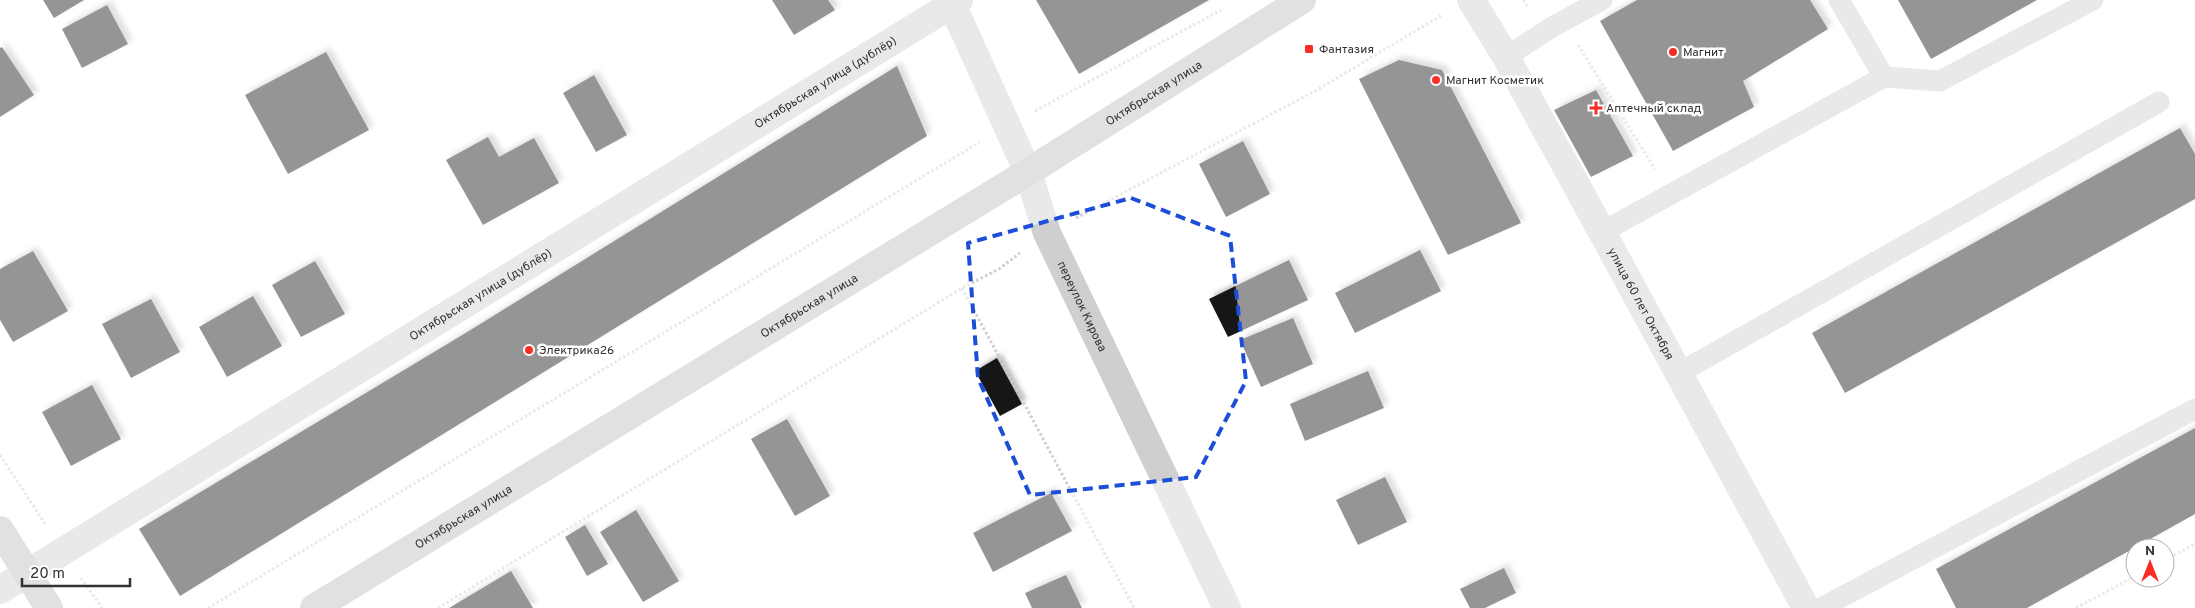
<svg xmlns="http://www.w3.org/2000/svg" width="2195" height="608" viewBox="0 0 2195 608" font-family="Overpass,sans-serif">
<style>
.building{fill:#191919;filter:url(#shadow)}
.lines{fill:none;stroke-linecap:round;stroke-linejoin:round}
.path{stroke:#cfcfcf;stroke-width:3;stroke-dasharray:2.5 2.5;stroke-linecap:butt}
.lane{stroke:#cfcfcf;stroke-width:21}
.street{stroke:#cfcfcf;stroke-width:28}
.secondary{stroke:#bcbcbc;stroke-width:28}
.marked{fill:none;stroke:#1d4ed8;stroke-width:4;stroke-dasharray:10 6;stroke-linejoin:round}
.poi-dot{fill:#f72d26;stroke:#fff;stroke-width:2}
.labels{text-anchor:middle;stroke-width:5;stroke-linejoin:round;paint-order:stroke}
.poi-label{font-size:12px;fill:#323232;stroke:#fff;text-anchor:start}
.street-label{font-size:12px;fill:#323232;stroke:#fff}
</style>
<defs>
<filter id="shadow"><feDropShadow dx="4.5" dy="-4.5" stdDeviation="2.5" flood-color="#0004"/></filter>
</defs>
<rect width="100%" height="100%" fill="#fff"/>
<path class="building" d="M43,0H84L54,18Z
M772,0H828L835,10L794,35Z
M1036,0H1209L1079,74Z
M1637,0H1810L1828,29L1743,81L1754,107L1673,151L1600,21Z
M1898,0H2037L1931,59Z
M107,5L128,44L82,68L62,29Z
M2,47L34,95L0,117V48Z
M326,52L369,130L288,174L245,95Z
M1399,60L1442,70L1521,223L1448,255L1359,79Z
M897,66L927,136L180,596L139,529L464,334Z
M594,75L627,135L596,152L563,93Z
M1596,90L1633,156L1591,177L1554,110Z
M2180,128L2195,154V199L1845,393L1812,333Z
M488,137L499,157L534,138L559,183L483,225L446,160Z
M1243,141L1270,194L1226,217L1199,164Z
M1420,250L1441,291L1355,333L1335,293Z
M33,251L68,311L13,342L0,320V269Z
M1289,260L1308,300L1228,337L1209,299Z
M315,261L345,314L301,337L272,285Z
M253,296L282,346L227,377L199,327Z
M151,299L180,352L131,378L102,324Z
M1293,318L1313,364L1261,387L1240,340Z
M997,358L1022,404L1000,416L975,371Z
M1368,371L1384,408L1305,441L1290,404Z
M92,385L121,439L71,466L42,412Z
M787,419L830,496L795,516L751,439Z
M2195,428V514L2027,608H1956L1936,569Z
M1385,477L1407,522L1358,545L1336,500Z
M1051,493L1072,531L993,572L973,533Z
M636,510L679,581L643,602L600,532Z
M585,525L608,564L587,576L565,537Z
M1504,568L1516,593L1485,608H1470L1460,589Z
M511,571L533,608H449Z
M1066,575L1082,608H1032L1025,593Z"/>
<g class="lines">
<path class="path" d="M1523,0L1528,7
M1578,45L1655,169
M1035,111L1221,10
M1076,218L1317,90L1442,15
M962,288L1134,608
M0,455L46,525
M2165,560L2195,544
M81,578L102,608
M208,608L980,142
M438,608L962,288L999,269L1020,253
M2076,608L2135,576"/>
<path class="lane" d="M1506,57L1552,27L1602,0
M1884,77L1940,81L2093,0
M1602,232L1884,77L1839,0
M1679,373L2159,102
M1821,608L2195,409"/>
<g class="street">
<path id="s1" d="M950,0L1028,172L1047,233L1227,608"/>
<path id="s2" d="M1471,0L1506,57L1602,232L1806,608"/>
<path id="s3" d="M0,590L959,0"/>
</g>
<g class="secondary">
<path d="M0,530L49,608"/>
<path id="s4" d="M314,608L1028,172L1302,0"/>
</g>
</g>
<path d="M0 0H2195V608H0ZM1131,198L1230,236L1246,381L1196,477L1030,495L978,378L968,243Z" fill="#fff" fill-opacity=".55" fill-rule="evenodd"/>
<path class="marked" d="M1131,198L1230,236L1246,381L1196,477L1030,495L978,378L968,243Z"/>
<g class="poi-dot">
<rect x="1304" y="44" width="10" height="10" rx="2.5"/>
<circle cx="1673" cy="52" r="5"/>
<circle cx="1436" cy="80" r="5"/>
<path d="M1593.5 100.5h5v5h5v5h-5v5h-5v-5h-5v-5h5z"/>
<circle cx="529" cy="350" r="5"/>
</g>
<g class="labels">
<g class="poi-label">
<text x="1319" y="53">Фантазия</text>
<text x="1683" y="56">Магнит</text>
<text x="1446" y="84">Магнит Косметик</text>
<text x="1606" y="112">Аптечный склад</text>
<text x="539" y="354">Электрика26</text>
</g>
<g class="street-label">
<text dy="4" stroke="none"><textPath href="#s3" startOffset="969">Октябрьская улица (дублёр)</textPath></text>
<text dy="4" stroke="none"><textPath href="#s4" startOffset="985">Октябрьская улица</textPath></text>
<text dy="4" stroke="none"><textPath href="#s3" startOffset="564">Октябрьская улица (дублёр)</textPath></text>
<text dy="4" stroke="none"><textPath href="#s2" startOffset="348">улица 60 лет Октября</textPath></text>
<text dy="4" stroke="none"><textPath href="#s4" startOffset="580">Октябрьская улица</textPath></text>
<text dy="4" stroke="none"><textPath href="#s1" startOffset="334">переулок Кирова</textPath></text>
<text dy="4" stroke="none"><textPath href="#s4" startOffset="175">Октябрьская улица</textPath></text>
</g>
</g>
<g transform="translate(2150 563)"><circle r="24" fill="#ffffff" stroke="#adadad"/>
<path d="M0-4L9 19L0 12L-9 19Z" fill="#f72d26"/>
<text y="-8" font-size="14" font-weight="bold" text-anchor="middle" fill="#323232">N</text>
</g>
<path d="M22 578v8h108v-8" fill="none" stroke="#323232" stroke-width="2.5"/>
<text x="30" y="578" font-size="15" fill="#323232" stroke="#ffffff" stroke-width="4" paint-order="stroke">20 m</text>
</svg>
